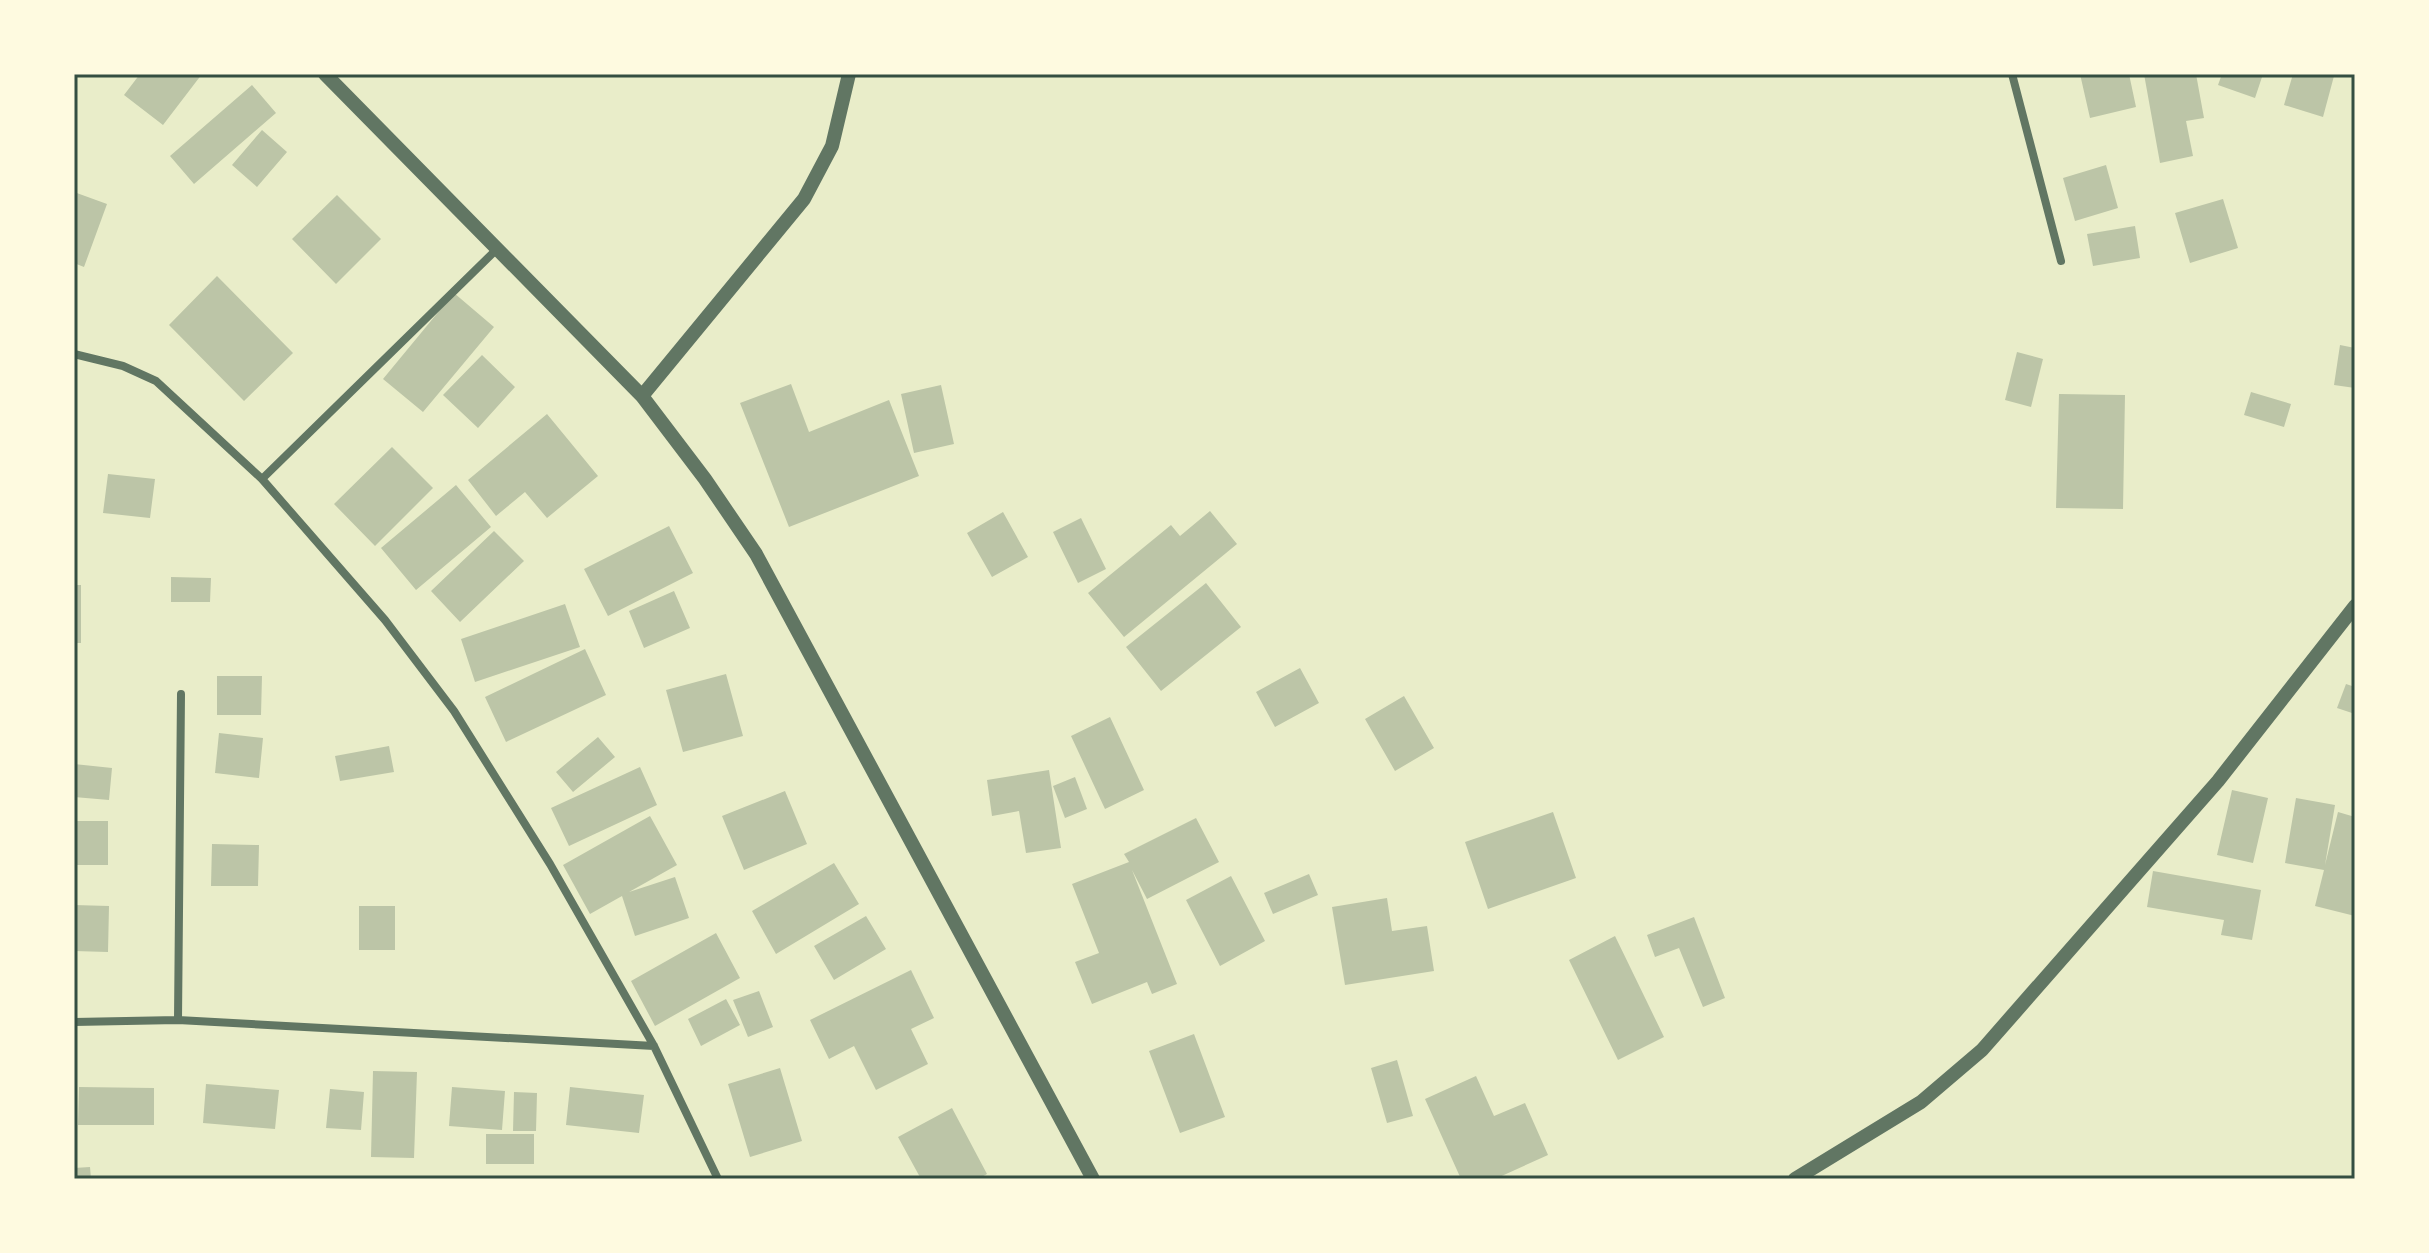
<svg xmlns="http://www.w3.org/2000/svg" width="2429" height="1253" viewBox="0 0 2429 1253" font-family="'Alegreya Sans',sans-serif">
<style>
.building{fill:#bcc5a7}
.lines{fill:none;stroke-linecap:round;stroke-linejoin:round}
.minor{stroke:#617663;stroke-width:8}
.tertiary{stroke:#617663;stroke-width:14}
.neatline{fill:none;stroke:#344e41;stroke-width:3}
</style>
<rect width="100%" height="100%" fill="#e9edc9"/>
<path class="building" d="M140,74H202L163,125L124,95Z
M2080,74H2129L2136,107L2090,118Z
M2144,74H2196L2204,118L2186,121L2193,156L2160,163Z
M2222,74H2263L2255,98L2218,85Z
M2293,74L2334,76L2323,117L2284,105Z
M252,85L276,113L194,184L170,156Z
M262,130L287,152L257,187L232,165Z
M2106,165L2118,208L2075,221L2063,178Z
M74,192L107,204L84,267L74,263Z
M337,195L381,239L336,284L292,239Z
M2223,199L2238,248L2190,263L2175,213Z
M2135,226L2140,258L2093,266L2087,234Z
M217,276L293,353L244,401L169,325Z
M454,293L494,327L423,412L383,379Z
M2340,345L2355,348V388L2334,385Z
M2017,352L2043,359L2031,407L2005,400Z
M482,355L515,387L478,428L443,395Z
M791,384L809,432L889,400L919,476L789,527L740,403Z
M941,385L954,444L914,453L901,394Z
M2251,392L2291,404L2284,427L2244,415Z
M2059,394L2125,395L2123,509L2056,508Z
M547,414L598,476L547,518L525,492L496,516L468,480Z
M392,447L433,488L375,546L334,504Z
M108,474L155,479L150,518L103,513Z
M456,485L491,527L416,590L381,548Z
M1210,511L1237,544L1124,637L1088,593L1171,525L1180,536Z
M1003,512L1028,557L992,577L967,533Z
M1081,518L1106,569L1078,583L1053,532Z
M669,526L693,573L608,616L584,569Z
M494,531L524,561L460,622L431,591Z
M171,577L211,578L210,602H171Z
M1206,583L1241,627L1161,691L1126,647Z
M74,585H81V643H74Z
M674,591L690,628L644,648L629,611Z
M565,604L580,647L475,682L461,639Z
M585,649L606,695L506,742L485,697Z
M1300,668L1319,703L1275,727L1256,692Z
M726,674L743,736L683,752L666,690Z
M217,676H262L261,715H217Z
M2346,684L2355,687V714L2337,708Z
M1404,696L1434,748L1395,771L1365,719Z
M1110,717L1144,790L1105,809L1071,736Z
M219,733L263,738L259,778L215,773Z
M598,737L615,757L573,792L556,772Z
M389,746L394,772L340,781L335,756Z
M74,764L112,768L109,800L74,797Z
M640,767L657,805L569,846L551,808Z
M1049,770L1061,848L1026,853L1019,811L992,816L987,780Z
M1075,777L1087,809L1065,818L1053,786Z
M2232,790L2268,798L2253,863L2217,855Z
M785,791L807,844L744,870L722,816Z
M2296,798L2335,805L2325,865L2338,812L2355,817V916L2315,906L2324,870L2285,863Z
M1553,812L1576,878L1488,909L1465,842Z
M650,816L677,865L629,892L675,877L689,918L635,936L622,896L590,914L563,865Z
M1196,818L1219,862L1147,899L1132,870L1177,984L1152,994L1147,982L1092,1004L1075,962L1099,953L1072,884L1129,862L1124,854Z
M74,821H108V865H74Z
M212,844L259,845L258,886H211Z
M834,863L859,904L776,954L752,911Z
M2153,871L2261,890L2252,940L2221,935L2224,920L2147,907Z
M1309,874L1318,895L1273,914L1264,893Z
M1231,876L1265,941L1220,966L1186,900Z
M1387,898L1392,931L1427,926L1434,971L1345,985L1332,907Z
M74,905L109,906L108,952L74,951Z
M359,906H395V950H359Z
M866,916L886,949L834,980L814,946Z
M1694,917L1725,998L1703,1007L1679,948L1655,957L1647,935Z
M716,933L740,978L655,1026L631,981Z
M1615,936L1664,1037L1618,1060L1569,960Z
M911,970L934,1018L911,1029L928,1064L876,1090L854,1046L829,1059L810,1020Z
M759,991L773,1027L748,1037L733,1000Z
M726,999L740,1025L701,1046L688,1019Z
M1194,1034L1225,1117L1180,1133L1149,1051Z
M1397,1060L1413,1116L1387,1123L1371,1068Z
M780,1068L802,1141L750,1157L728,1084Z
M373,1071L417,1072L414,1158L371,1157Z
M1476,1076L1494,1116L1525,1103L1548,1155L1495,1179H1461L1425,1099Z
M206,1084L279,1090L275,1129L203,1123Z
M79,1087L154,1088V1125H78Z
M452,1087L505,1091L502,1130L449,1126Z
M570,1087L644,1095L639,1133L566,1125Z
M330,1089L364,1092L361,1130L326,1128Z
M514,1092L537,1093L536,1131H513Z
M952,1108L987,1174L978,1179H921L898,1137Z
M486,1134H534V1164H486Z
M90,1167L91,1179H74V1168Z"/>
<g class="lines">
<path class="minor" d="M2012,74L2061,261
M74,354L123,366L156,381L262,479L385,620L454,711L550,864L654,1046L718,1179
M262,479L498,248
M178,1020L181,694
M74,1022L178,1020L654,1046"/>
<path class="tertiary" d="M325,74L642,396L705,479L756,554L1093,1179
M642,396L804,199L832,146L849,74
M1795,1179L1921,1102L1982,1050L2218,781L2355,606"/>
</g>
<rect width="2429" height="1253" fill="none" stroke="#fefae0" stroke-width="152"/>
<rect x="76" y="76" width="2277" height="1101" class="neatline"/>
</svg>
